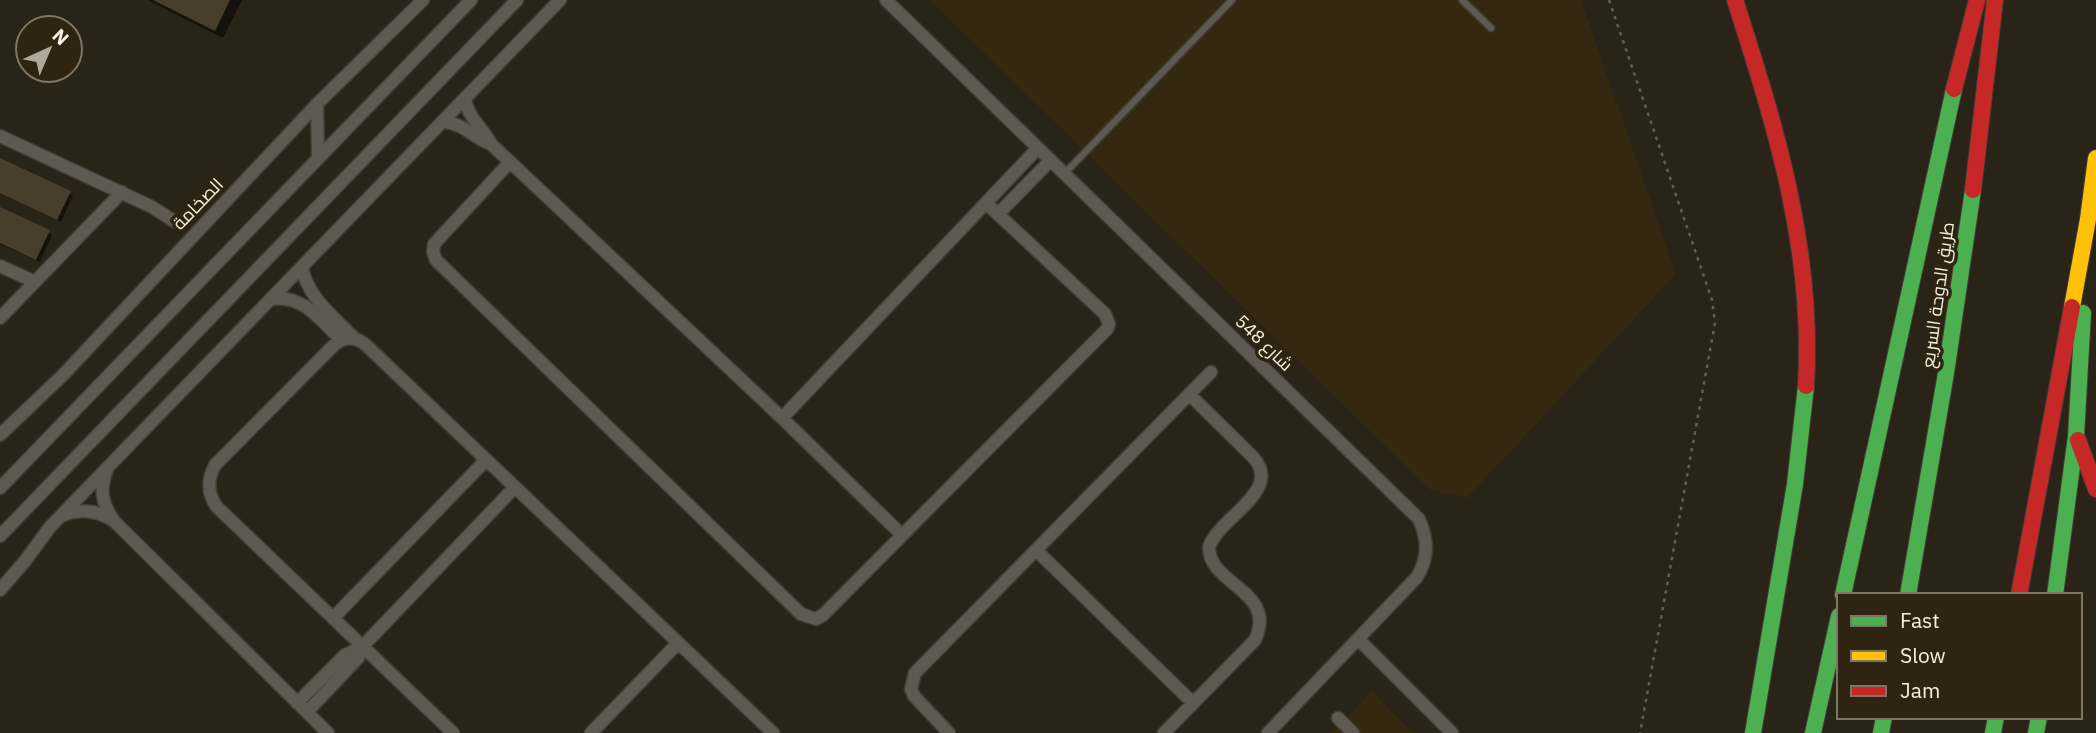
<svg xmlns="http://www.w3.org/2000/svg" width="2096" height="733" viewBox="0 0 2096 733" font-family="'IBM Plex Sans',Cairo,sans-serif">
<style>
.built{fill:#352811}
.shadow{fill:#0007}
.building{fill:#493e2b}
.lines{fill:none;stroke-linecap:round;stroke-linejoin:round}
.lane-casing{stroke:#423d35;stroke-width:9}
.street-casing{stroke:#423d35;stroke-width:15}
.fast-casing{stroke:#423d35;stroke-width:18}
.slow-casing{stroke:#423d35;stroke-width:18}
.jam-casing{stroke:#423d35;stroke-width:18}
.path{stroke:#625e56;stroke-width:2.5;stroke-dasharray:3.5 5;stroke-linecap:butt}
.lane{stroke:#5f5952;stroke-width:6}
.street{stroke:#5f5952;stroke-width:12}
.fast{stroke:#4caf50;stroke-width:16}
.slow{stroke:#ffc107;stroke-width:16}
.jam{stroke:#c62828;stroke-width:16}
.labels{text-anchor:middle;stroke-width:7;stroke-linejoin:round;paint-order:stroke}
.street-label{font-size:18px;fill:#f6efe4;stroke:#2f2412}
</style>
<rect width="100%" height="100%" fill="#292318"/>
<path class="built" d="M930,0H1581L1676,274L1467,498L1430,490Z
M1372,691L1413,733H1331Z"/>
<path class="shadow" d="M148,0H242L223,38Z
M0,160L73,196L61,222L0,193Z
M0,209L52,235L40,262L0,244Z"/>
<path class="building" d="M153,0H230L215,31Z
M0,158L71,191L57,220L0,193Z
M0,207L50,230L36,260L0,243Z"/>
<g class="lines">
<g class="lane-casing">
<path id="lane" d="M1462,0L1491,28
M1065,173L1232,0"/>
</g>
<g class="street-casing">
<path id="street" d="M886,0L1419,519C1428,540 1429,557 1417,577L1268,733
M465,99C468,118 483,128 491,144L782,418L902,535
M317,104L318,156
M442,122C463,122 473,138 491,144
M0,136L152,207L177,223
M510,162L434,244L433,252L436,260L801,614L816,619L823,615L1107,329L1109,324L1105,314L986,203
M998,214L1050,161
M0,266L35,282
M302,267C307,297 334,317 354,338
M271,299C303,294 321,320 341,340
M0,318L122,192
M782,418L1037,149
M0,435L63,375L317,104L423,0
M107,470C99,489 102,504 114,521L328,733
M0,488L471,0
M61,516C80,508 97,510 114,521
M0,536L517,0
M1036,550L1193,703
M0,590L25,561L50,527L560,0
M333,618L486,460
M1358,639L1452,733
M297,703L345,655L362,647
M307,712L358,658L362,647L515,487
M1338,718L1353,733
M453,733L217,507C207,493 207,480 215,465L333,346C344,336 356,336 367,346L773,733
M591,733L678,643
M949,733L914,696L911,689L915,673L1211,372
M1164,733L1255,640C1278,590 1209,586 1209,547C1219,517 1284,491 1253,457L1189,394"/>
</g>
<g class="fast-casing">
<path id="fast" d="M1843,595L1954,89
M1908,595L1946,373L1973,190
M2055,595L2076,436L2083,313
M1753,733L1795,484L1806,386
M1813,733L1839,616
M1881,733L1884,717
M1993,733L1996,717
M2036,733L2039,717"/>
</g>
<g class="slow-casing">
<path id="slow" d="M2072,307L2088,219L2096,158"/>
</g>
<g class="jam-casing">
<path id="jam" d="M1735,0C1776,128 1814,249 1806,386
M1954,89L1977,0
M1973,190L1995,0
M2078,440L2096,489
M2019,595L2072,307"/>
</g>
<path class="path" d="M1609,0L1712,300L1715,323L1640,733"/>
<use href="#lane" class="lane"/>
<use href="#street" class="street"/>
<use href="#fast" class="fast"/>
<use href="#slow" class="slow"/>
<use href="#jam" class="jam"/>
</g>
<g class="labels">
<g class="street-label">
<text transform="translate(198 204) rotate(-46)" y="6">الصخامة</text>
<text transform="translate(1938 295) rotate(-82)" y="6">طريق الدوحة السريع</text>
<text transform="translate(1264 343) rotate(44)" y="6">شارع 548</text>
</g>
</g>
<rect x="1837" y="593" width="245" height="126" fill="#2f2412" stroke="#7f7566" stroke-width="2"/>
<rect x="1851" y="616" width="35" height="10" fill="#4caf50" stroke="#7f7566" stroke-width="2"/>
<text x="1900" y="628" font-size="21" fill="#f6efe4">Fast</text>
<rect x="1851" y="651" width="35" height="10" fill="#ffc107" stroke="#7f7566" stroke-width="2"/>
<text x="1900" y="663" font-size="21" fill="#f6efe4">Slow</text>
<rect x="1851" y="686" width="35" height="10" fill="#c62828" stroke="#7f7566" stroke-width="2"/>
<text x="1900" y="698" font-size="21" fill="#f6efe4">Jam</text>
<g transform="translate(49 49) rotate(44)"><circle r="33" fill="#2f2412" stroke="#7f7566" stroke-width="2"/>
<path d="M0-5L12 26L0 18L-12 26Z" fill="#aea89d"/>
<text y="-10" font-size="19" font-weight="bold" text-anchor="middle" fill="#f6efe4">N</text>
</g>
</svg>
